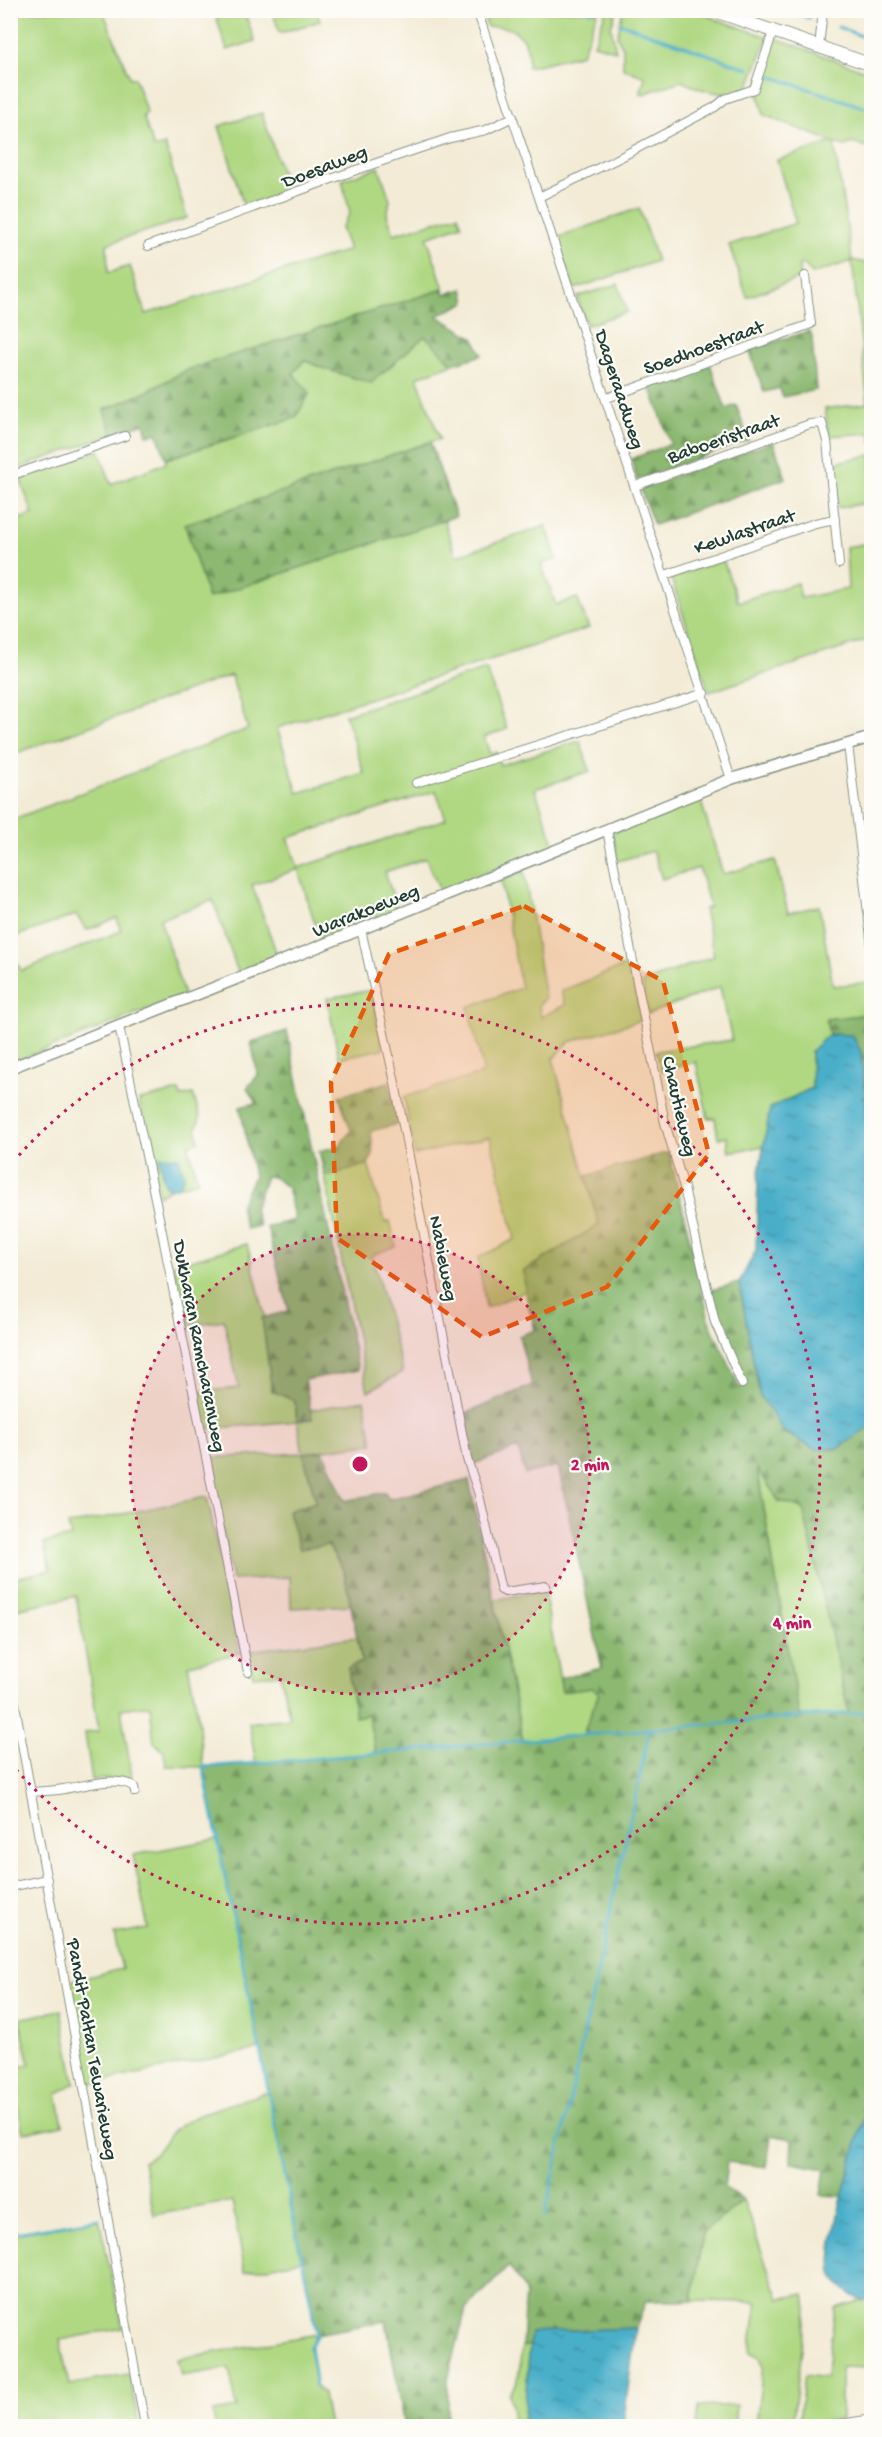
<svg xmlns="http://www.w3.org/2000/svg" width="882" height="2437" viewBox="0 0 882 2437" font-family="'Gochi Hand',sans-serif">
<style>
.grass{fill:#b0d883;stroke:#688a5c;stroke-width:1.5;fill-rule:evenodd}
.forest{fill:url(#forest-firs);stroke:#567a52;stroke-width:1.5;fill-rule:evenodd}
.water{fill:url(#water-ripples);stroke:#34767e;stroke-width:1.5}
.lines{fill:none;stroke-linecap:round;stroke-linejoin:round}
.stream{stroke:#4aafc9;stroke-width:3}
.street-casing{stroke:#899485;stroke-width:10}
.secondary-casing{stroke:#899485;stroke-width:13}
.primary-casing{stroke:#899485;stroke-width:14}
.street{stroke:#fff;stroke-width:8}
.secondary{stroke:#fff;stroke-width:10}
.primary{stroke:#fff;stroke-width:12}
.marked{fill:#e8590c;fill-opacity:0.2;stroke:#e8590c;stroke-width:4.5;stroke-dasharray:12 8;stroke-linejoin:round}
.ring{fill:none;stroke:#c2185b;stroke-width:3;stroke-dasharray:3 6}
.labels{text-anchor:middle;stroke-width:4.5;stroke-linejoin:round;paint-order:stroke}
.street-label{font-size:20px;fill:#1f3d34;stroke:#fdfcf7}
.centre{fill:#c2185b;stroke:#fdfcf7;stroke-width:3}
.ring-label{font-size:18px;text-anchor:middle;font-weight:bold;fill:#c2185b;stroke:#fdfcf7;stroke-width:4.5;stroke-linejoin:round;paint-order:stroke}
</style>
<defs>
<pattern id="forest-firs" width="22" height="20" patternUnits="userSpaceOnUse" patternTransform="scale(1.5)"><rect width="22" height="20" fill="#8cb871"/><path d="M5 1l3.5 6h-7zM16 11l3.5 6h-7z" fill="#72975e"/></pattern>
<pattern id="water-ripples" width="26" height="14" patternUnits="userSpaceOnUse" patternTransform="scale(1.5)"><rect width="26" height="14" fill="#4aafc9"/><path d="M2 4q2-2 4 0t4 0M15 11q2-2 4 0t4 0" fill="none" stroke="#3d90a4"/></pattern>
</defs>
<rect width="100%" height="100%" fill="#fdfcf7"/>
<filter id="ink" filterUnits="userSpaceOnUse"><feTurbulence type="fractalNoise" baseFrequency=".0167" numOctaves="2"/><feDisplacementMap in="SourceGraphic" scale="12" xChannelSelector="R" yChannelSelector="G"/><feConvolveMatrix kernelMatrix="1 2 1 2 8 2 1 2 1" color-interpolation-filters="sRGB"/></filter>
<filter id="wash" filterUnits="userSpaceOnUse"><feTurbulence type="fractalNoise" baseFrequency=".008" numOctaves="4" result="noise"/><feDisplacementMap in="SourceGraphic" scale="24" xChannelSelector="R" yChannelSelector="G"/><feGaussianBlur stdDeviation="1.35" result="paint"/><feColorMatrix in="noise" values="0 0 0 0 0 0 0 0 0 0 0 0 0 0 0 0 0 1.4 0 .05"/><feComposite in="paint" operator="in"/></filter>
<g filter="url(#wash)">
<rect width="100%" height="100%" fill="#f3ebd6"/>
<path class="grass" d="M623,10L693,11L768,37L748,88C720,97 706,92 681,81L640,95L645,77L623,68V48L617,37Z
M11,11H103L130,78H135L147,114L143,116L154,148L165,145L187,218L107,244L108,273L130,266L146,314L349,250L341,228L350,213L342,180L379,167L390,200L387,215L394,234L458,215L462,225L427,237L444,289L189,369L146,392L104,410L113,434L11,471Z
M214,11H244L255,41L227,50Z
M272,11H317L320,21L280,33Z
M482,11V10L598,11L582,54L528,67C531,38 516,24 487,27Z
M606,11H616L611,27L616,51L594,44Z
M775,38L871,73V148L852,143L845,146L834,143L852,260L871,264V442V433L829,436L825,409L868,403L852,261L812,274L804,264L799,265L800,278L747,297L729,245L796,223L777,160L833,142L764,115L757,89Z
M262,113L288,192L244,206L219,126Z
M639,208L657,261L574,289L557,238Z
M618,284L627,312L587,325L577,297Z
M425,335L453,364L417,377L440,439L185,525L208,598L444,520L456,556L546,526L557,559L541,564L556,605L577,598L589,628L277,728L298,793L364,773L345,715L486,669L507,729L484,737L490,754L496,752L500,765L580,741L590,771L535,789L555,846L440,891L426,858L385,872L397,909L320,940L298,869L252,885L278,957L238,972L213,900L160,919L184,995L11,1063V966L18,964L21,971L121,931L117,918L87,930L76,915L11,938V820L248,729L231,675L11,755V522L33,514L20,479L99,450L111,484L166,463V459L295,418L293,374L304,360L322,368L371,383ZM436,791L446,819L298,868L288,838Z
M871,455V502L838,508L833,463Z
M871,543V639L709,692L671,578L723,560L738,602L797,583L801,598L848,589L846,547Z
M700,798L723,874L775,860L788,913L819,906L833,986L871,982V1014L827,1019L829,1034L811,1051L812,1088L770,1108L764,1146L729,1152L727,1137L718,1138L715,1118H708L696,1062L661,1071L656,1051L732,1040L720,987L648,1014L642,983L714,956L704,909L710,907L699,868L662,879L653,851L618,861L612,833Z
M524,871L545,999L539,1005L541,1017L565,1005L561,991L629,964L641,1020L569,1042L553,1059L599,1225L524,1271L525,1291L486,1308L478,1258L515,1239L490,1137L415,1155L404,1097L484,1073L468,1007L521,988L501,881Z
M371,990L383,1049L339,1058L327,998Z
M179,1091L181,1097L193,1094L200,1117L196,1129L199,1141L188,1145L198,1181L180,1186L184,1175L159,1160L165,1185L170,1189L159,1195L139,1100Z
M368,1164L385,1223L390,1221L396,1246L372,1255L403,1372L368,1391L325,1177Z
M247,1244L265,1317L262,1318L295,1401L297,1420L312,1419L310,1410L364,1400L373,1443L304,1453L316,1502L299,1549L328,1544L344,1571L351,1605L291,1608L290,1577L232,1580L209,1458L303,1453L297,1421L205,1429L197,1392L239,1388L224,1320L185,1326L173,1265Z
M757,1466L779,1501L803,1508L849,1714L799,1717Z
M207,1497L240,1653L188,1665L198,1716L203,1767L166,1766L164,1752L154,1742L150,1705L121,1709L132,1778L92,1780L85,1733L99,1731L76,1596L11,1610L10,1579L50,1570L44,1543L71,1537L68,1525Z
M544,1590L562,1692L592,1688L599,1693L583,1735L523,1741L494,1600Z
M357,1637L362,1662L348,1668L355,1716L368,1714L376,1755L256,1764L249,1723L290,1718L280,1674L253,1676L248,1651Z
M217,1839L259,2049L87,2084L69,1981L122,1969L114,1934L148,1928L133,1855Z
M61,2010L75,2083L57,2094L63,2125L23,2133L11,2069L30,2064L19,2019Z
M268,2092L301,2260L245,2272L232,2201L154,2215L143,2162C162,2153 164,2137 179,2126C195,2113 246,2099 268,2092Z
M743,2200L779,2299L805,2294L807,2309L792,2426H756L763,2365L760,2357L750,2352L757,2302L692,2301L703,2233Z
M99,2219L123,2328L60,2340L69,2385L129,2374L139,2426H11V2234Z
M871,2298V2368L841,2367V2419L798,2426L805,2375L826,2378L835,2308Z
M317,2334L310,2347L316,2386L323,2394L329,2426H215L213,2412L237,2408L229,2368L181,2376L177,2359Z
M522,2346H530L523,2426H512L513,2411L509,2394L518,2381Z
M736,2405L734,2426H696L698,2407Z"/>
<path class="forest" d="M444,289L445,294L463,289L466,302L437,316L474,338L482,355L453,364L425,336L371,383L322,368L304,360L293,374L310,393L295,418L166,459L157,433L147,435L144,423L113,434L104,410L146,392L189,369Z
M809,331L812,337L816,390L782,397L780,388L764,392L749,350Z
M710,364L726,409L736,405L749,440L637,480L631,459L671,444L650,386Z
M430,442L456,516L208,598L185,524Z
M773,442L786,478L654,525L640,488Z
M871,1014V1157L861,1052L852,1035L829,1034L826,1019Z
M287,1031L358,1370L305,1380L312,1419L297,1421L295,1401L272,1391L262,1318L289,1311L267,1227L295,1220L287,1187L273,1177L266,1176L254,1210L260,1226L246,1229L240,1206L254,1176L240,1107L256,1103L247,1088L258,1075L251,1042Z
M389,1082L398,1124L371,1131L373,1155L368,1164L325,1177L319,1151L339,1146L351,1131L339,1096Z
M669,1152L710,1324L740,1388L746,1385L717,1320L711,1290L739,1283L760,1396L839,1448L871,1425L872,2111L866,2112L843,2196L821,2195L825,2169L791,2163L792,2139L771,2135L767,2167L727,2162L724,2187L743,2200L703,2233L692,2301H646L636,2328L532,2332L530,2346H522L525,2290L509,2266L466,2309L448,2379V2426H405L386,2321L317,2334L203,1767L376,1754L368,1714L355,1717L348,1668L362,1662L344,1571L328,1545L299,1549L288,1511L316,1502L303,1453L323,1451L345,1501L385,1492L389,1499L469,1480L523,1741L583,1735L599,1693L592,1688L562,1692L560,1678L602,1668L558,1466L525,1474L518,1448L474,1464L462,1415L532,1385L519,1336L535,1330L525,1291L524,1271L599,1225L586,1176ZM757,1468L779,1501L803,1508L849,1714L799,1716Z"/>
<path class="water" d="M829,1034L852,1035L861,1052L871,1157L872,1425L839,1448L814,1449L785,1433L760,1396L739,1283L756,1250L758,1178L770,1108L812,1088L811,1051Z
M161,1156L179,1157L184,1175L180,1186L170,1189L165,1185L159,1160Z
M866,2111H872V2298L862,2301C852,2296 840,2288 834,2278C821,2256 858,2140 866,2111Z
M636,2328L623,2426H523L531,2332Z"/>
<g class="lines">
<path class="stream" d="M587,10L591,12
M789,10L809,18
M620,23L749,69
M838,27L872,40
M767,75L872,110
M545,2216L650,1728
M10,2234L99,2219
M316,2386L310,2347L317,2334L203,1767C426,1752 648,1726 872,1712"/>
</g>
</g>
<g filter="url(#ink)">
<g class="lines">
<g class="street-casing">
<path id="street" d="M477,10L731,779
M130,13L139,10
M819,47L823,10
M539,197L619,158L715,107L725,99L754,89L773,32
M148,246L356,170L450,138L486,130L513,117
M607,398L811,324L805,276
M10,476L125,436
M635,486L810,424L822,423L827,441L839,564
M665,575L815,523L835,519
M848,744L872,947
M416,783L705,693
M607,830L665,1123L683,1184L715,1322L742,1384
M361,929L394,1078L467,1459L479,1495L501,1590L505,1592L546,1586
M119,1026L161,1227L248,1672
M10,1677L145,2426
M31,1792C42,1791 54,1791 64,1789C83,1786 118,1775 134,1787L135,1792
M10,1887L47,1879
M829,2426L872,2419"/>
</g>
<g class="secondary-casing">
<path id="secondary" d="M10,1068L310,950L731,779L872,737"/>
</g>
<g class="primary-casing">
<path id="primary" d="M712,10L872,65"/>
</g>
<use href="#street" class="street"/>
<use href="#secondary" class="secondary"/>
<use href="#primary" class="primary"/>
</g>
</g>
<path class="marked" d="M524,906L663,981L709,1154L607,1287L482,1337L337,1238L331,1082L389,954Z"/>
<circle cx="360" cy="1464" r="230" fill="#c2185b" fill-opacity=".12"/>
<g class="ring">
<circle cx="360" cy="1464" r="230"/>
<path d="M13 1162A460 460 0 1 1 13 1766"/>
</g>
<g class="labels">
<g class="street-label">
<text transform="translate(324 165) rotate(-21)" y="7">Doesaweg</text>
<text transform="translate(703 346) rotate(-20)" y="7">Soedhoestraat</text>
<text transform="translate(621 389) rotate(72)" y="7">Dageraadweg</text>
<text transform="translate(723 437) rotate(-19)" y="7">Baboeristraat</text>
<text transform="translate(744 530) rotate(-19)" y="7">Kewlastraat</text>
<text transform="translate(365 909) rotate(-22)" y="7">Warakoeweg</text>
<text transform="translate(681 1106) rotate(77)" y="7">Chautieweg</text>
<text transform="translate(445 1258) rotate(79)" y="7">Nabieweg</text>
<text transform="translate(201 1346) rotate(79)" y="7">Dukharan Ramcharanweg</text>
<text transform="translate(94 2049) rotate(80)" y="7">Pandit Paltan Tewarieweg</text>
</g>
</g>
<circle cx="360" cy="1464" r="9" class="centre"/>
<g class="ring-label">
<text x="590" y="1470">2 min</text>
<text x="792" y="1628">4 min</text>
</g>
<rect width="882" height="2437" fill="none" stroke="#fdfcf7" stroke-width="36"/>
</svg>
